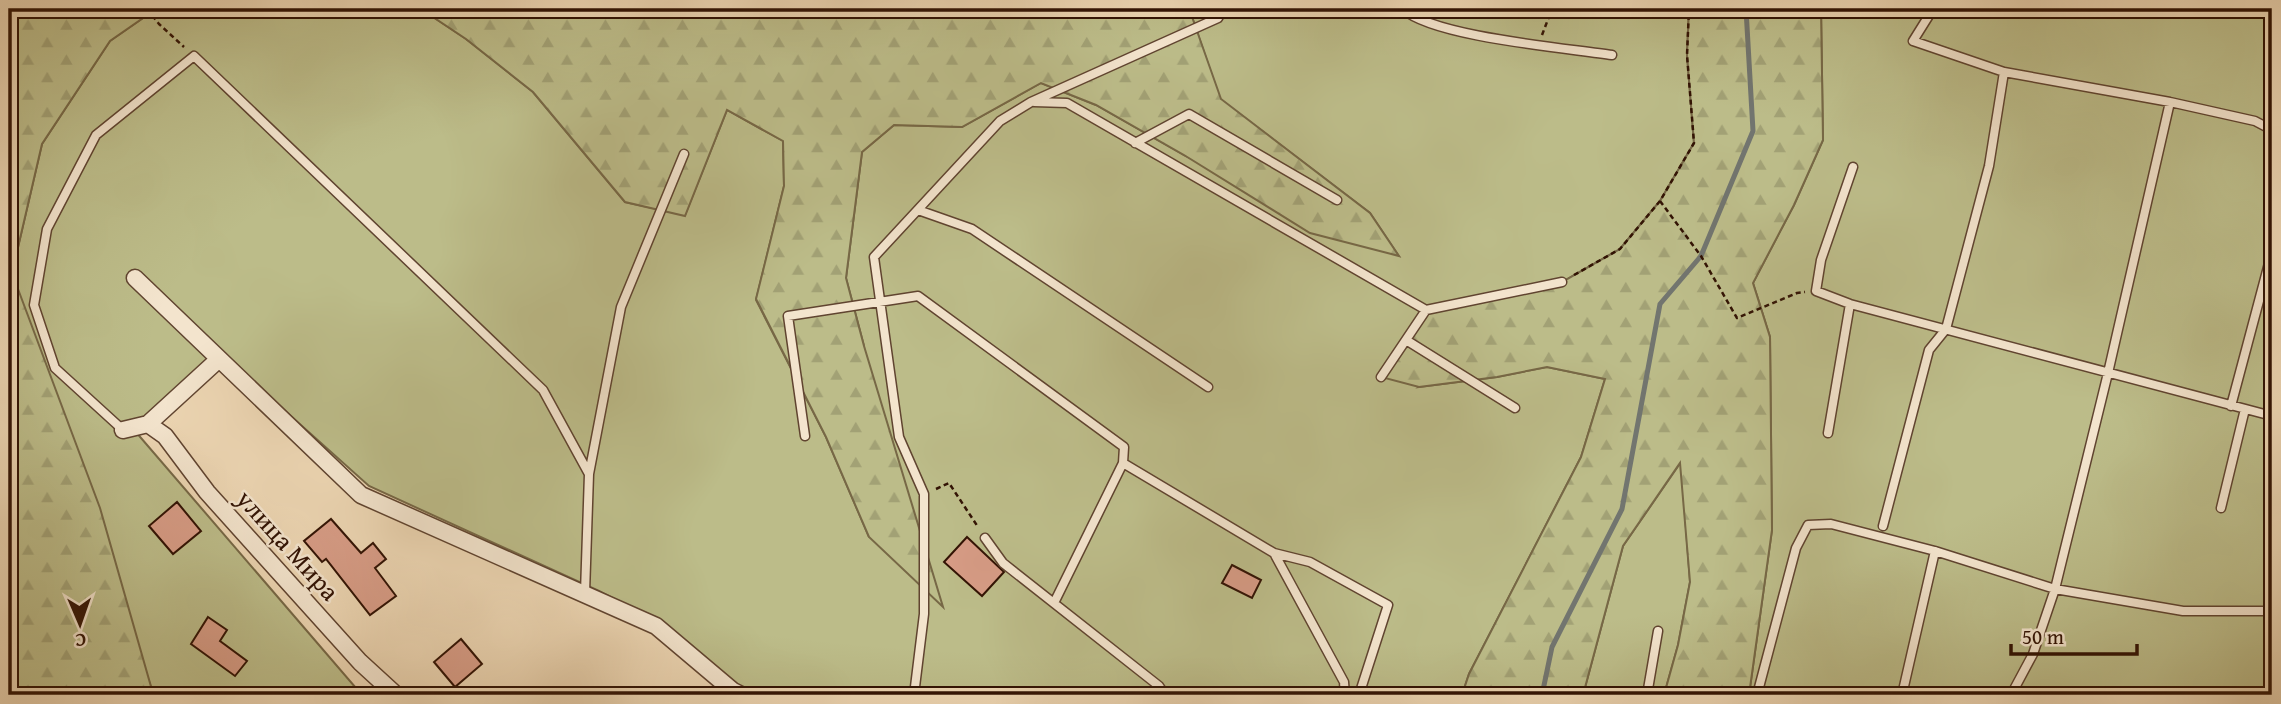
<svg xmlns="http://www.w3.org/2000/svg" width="2281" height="704" viewBox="0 0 2281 704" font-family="'Gentium Book Plus',serif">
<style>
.green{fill:#bcbc89;stroke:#776846;stroke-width:2}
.forest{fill:url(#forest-firs);stroke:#776846;stroke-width:2}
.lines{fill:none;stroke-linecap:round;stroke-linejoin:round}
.stream{stroke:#72756f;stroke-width:5}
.building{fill:#d79c86;stroke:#321304;stroke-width:2}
.service-casing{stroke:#604430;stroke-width:11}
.minor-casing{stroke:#604430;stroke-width:19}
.path{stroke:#321304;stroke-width:2.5;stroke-dasharray:5 3.5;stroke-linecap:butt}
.service{stroke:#f3e4cd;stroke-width:8}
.minor{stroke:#f3e4cd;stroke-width:16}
.labels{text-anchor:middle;stroke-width:5;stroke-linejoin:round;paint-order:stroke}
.street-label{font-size:26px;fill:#321304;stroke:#f3e4cd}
</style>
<defs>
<pattern id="forest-firs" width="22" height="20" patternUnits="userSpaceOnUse" patternTransform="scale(1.75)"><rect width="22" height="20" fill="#bcbc89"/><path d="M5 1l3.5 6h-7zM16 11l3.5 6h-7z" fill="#a2a175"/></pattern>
</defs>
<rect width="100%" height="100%" fill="#ecd5b2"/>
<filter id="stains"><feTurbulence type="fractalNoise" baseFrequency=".00286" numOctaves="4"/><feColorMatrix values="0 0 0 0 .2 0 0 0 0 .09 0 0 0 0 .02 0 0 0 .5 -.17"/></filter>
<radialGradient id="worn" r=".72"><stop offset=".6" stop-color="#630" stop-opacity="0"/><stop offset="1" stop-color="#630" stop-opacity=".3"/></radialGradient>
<path class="green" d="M156,9H421L466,39L533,92L625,202L685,215L727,110L783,141L784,186L756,300L826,437L869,537L864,346L846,278L862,152L894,125L962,127L1041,83L1096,105L1184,155L1398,255L1370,213L1220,99L1191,14L1195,9H1689L1687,55L1694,143L1660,201L1620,249L1562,282L1419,387L1497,377L1547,367L1605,379L1581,457L1469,674L1462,695H766L739,688L657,621L599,591L369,486L218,351L135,431L362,695H156L152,690L12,273L42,144L110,41Z
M1821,9H2272V695H1749L1772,530L1770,337L1753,283L1794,205L1823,140Z
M1681,462L1690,582L1678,645L1664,695H1583L1623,546Z"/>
<path class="forest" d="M9,9H156L110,41L42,144L12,273L100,508L152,690L156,695H9Z
M421,9H1195L1191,14L1221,99L1370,213L1399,256L1310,233L1184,155L1096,105L1041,83L962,127L894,125L862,152L846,278L864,346L943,607L869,537L826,437L756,299L784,186L783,141L727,110L685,216L625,202L533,92L466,39Z
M1689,9H1821L1823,140L1794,205L1753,283L1770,337L1772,530L1749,695H1664L1678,645L1690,582L1680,463L1623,546L1583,695H1462L1469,674L1581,457L1605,379L1547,367L1497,377L1419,387L1381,377L1426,310L1562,282L1620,249L1660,201L1694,143L1687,55Z"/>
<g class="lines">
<path class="stream" d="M1542,695L1552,647L1622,509L1660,304L1701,256L1753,131L1746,9"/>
</g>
<path class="building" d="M177,502L201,531L173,554L149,526Z
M331,519L361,553L373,543L386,559L375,568L396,596L370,615L326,559L322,562L304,541Z
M967,537L1004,572L982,596L944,562Z
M1232,565L1261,580L1252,598L1222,583Z
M208,617L227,630L220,641L247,661L235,676L191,644Z
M461,639L482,664L455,687L434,662Z"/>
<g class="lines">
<g class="service-casing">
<path id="service" d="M1403,9C1433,37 1567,48 1612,55
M1933,9L1913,41L2004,72L2170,102L2255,121L2272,130
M1034,102L1067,103L1426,310L1562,282
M1135,143L1189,114L1337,200
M1853,167L1821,260L1816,291L1850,304L2272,416
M918,210L972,229L1208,387
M1406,340L1515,408
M1381,377L1426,310
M2231,406L2272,252
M123,430L55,368L34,305L47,229L96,135L194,56L543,390L589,474L585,593
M1828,433L1850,304
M805,436L788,316L918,296L1124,447L1123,463L1274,553L1344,682L1345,695
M589,474L621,307L684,154
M2221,508L2245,409
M1883,526L1929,350L1946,329L1989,166L2004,72
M985,538L1003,563L1159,686L1165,695
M1274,553L1310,562L1388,605L1359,695
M1054,603L1123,463
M914,695L924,614V494L899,437L874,257L1000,121L1031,102L1218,18L1223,9
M1647,695L1658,631
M1757,695L1796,548L1808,525L1831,524L1935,551L2055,589L2183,611H2272
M1902,695L1935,551
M2011,695L2033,654L2055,589L2108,373L2170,102"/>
</g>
<g class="minor-casing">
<path id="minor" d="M135,278L361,495L656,626L733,691L741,695
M148,424L165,436L207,492L360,662L396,695
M123,430L148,424L219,359"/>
</g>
<path class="path" d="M147,9L159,24L184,47
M1542,35L1552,9
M1660,201L1701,256L1737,318L1797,293L1805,292
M1574,275L1620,249L1660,201L1694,143L1687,55L1689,9
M936,489L949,483L978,527"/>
<use href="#service" class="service"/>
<use href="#minor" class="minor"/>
</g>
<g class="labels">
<g class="street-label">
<text transform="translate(288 545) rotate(48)" y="9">улица Мира</text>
</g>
</g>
<rect width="2281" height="704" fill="none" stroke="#ecd5b2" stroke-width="35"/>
<rect x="10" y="10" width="2260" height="683" fill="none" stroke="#321304" stroke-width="3.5"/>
<rect x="18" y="18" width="2246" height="669" fill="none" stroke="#321304" stroke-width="2"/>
<g transform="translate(80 624) rotate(178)" stroke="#f3e4cd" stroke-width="5" paint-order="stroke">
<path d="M0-5L12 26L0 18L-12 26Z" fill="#321304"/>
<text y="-10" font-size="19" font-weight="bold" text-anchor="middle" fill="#321304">С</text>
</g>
<path d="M2011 644v10h126v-10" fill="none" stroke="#321304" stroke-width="3.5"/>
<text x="2022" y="644" font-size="21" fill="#321304" stroke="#f3e4cd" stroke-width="5" paint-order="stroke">50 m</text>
<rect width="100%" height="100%" filter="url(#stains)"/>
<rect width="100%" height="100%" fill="url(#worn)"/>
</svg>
